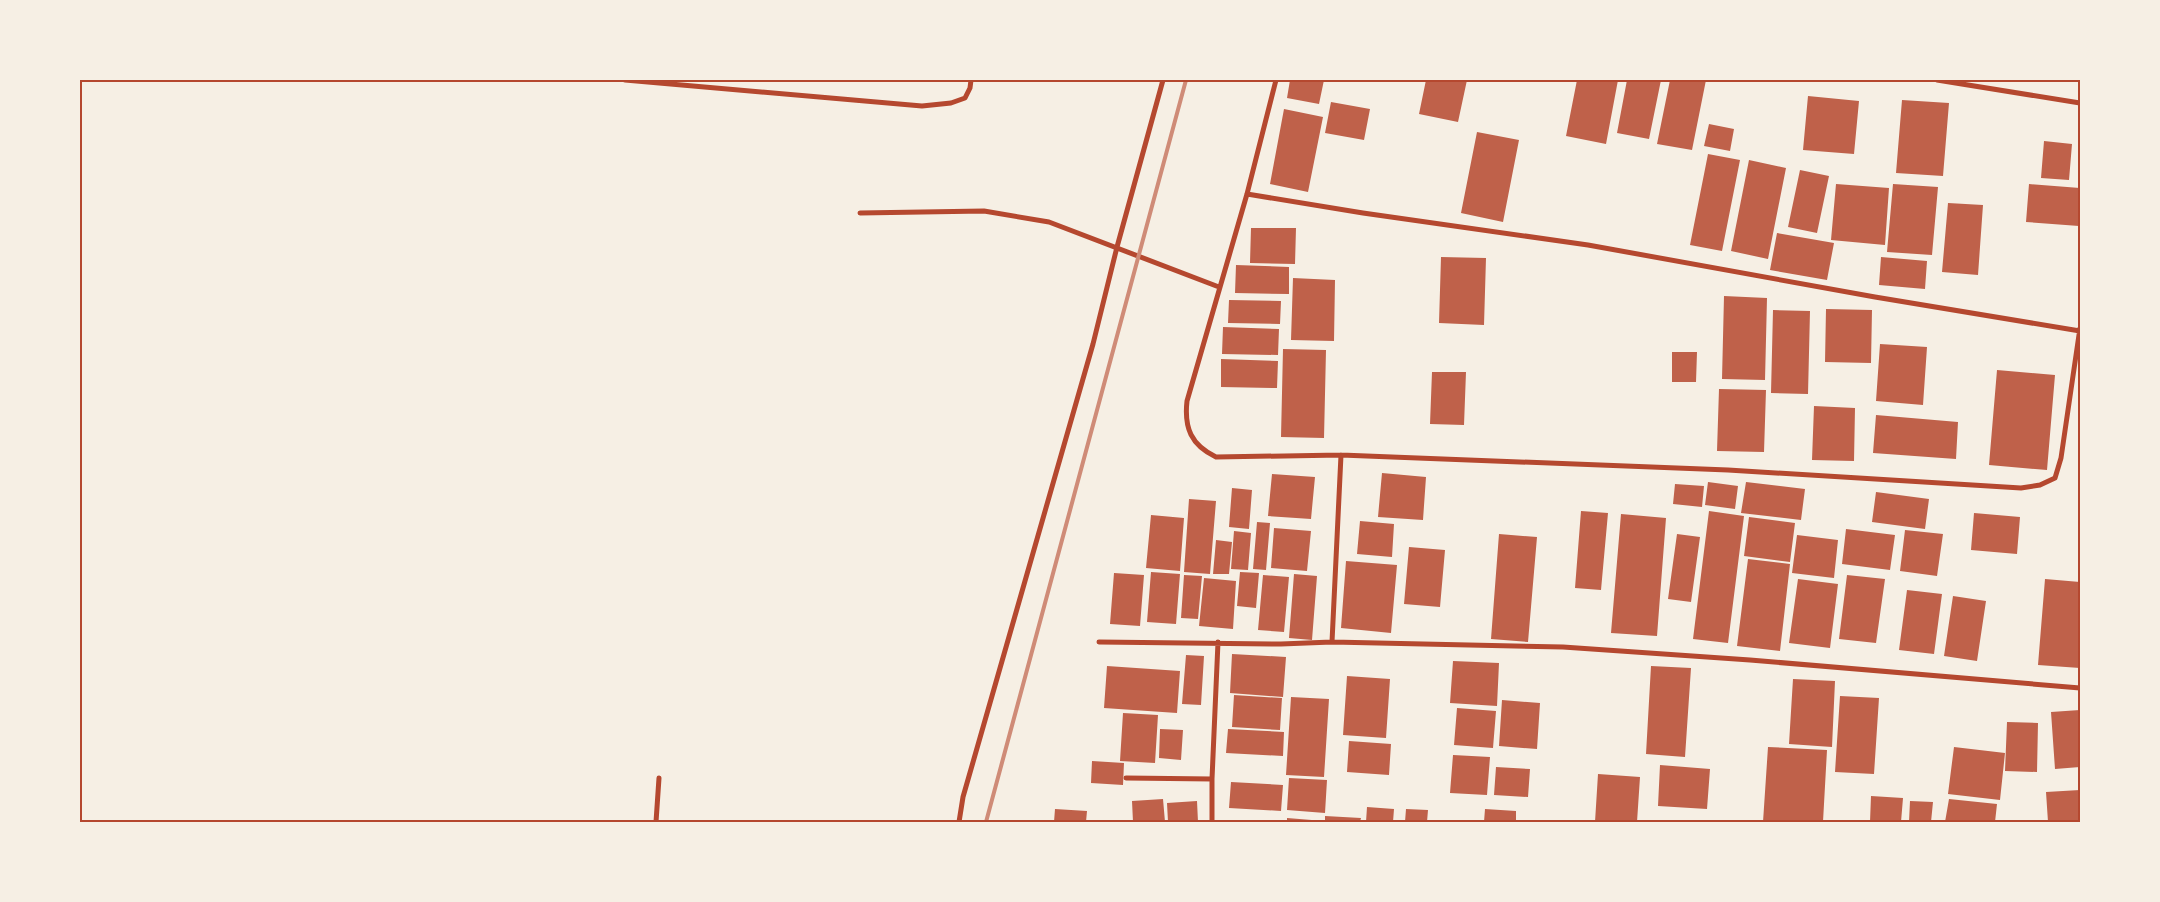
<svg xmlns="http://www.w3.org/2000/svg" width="2160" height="902" viewBox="0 0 2160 902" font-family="Manrope,sans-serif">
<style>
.building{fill:#bf614a}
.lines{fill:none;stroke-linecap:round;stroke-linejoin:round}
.minor{stroke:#b5482f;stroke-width:5}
.rail{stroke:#cf8b77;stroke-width:4}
.neatline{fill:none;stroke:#b5482f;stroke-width:2}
</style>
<rect width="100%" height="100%" fill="#f6efe4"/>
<path class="building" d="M1290,80H1324L1319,104L1287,98Z
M1426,80H1467L1458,122L1419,114Z
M1577,80H1618L1606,144L1566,136Z
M1627,80H1661L1649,139L1617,133Z
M1670,80H1706L1692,150L1657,144Z
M1808,96L1859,101L1854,154L1803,150Z
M1902,100L1949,103L1943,176L1896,173Z
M1331,102L1370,109L1364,140L1325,133Z
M1284,109L1323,117L1308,192L1270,184Z
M1709,124L1734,129L1730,151L1704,146Z
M1477,132L1519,140L1503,222L1461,213Z
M2044,141L2072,144L2069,180L2041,178Z
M1708,154L1740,160L1722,251L1690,245Z
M1749,160L1786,168L1768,259L1731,251Z
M1800,170L1829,176L1817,233L1788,227Z
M1836,184L1889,188L1885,245L1831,240Z
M1893,184L1938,187L1932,255L1887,252Z
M2029,184L2080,188L2079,226L2026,222Z
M1948,203L1983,205L1978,275L1942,272Z
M1251,228H1296L1295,264L1250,263Z
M1777,233L1834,243L1827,280L1770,270Z
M1441,257L1486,258L1484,325L1439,323Z
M1881,257L1927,261L1925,289L1879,285Z
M1236,265L1289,267V294L1235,293Z
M1293,278L1335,280L1334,341L1291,340Z
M1724,296L1767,298L1765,380L1722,379Z
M1229,300L1281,301L1280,324L1228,323Z
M1826,309L1872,310L1871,363L1825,362Z
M1773,310L1810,311L1808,394L1771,393Z
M1223,327L1279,329L1278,355L1222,354Z
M1880,344L1927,347L1923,405L1876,401Z
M1283,349L1326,350L1324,438L1281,437Z
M1672,352H1697L1696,382H1672Z
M1221,359L1278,361L1277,388L1221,387Z
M1997,370L2055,375L2047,470L1989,465Z
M1432,372H1466L1464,425L1430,424Z
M1719,389L1766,390L1764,452L1717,451Z
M1814,406L1855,408L1854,461L1812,460Z
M1876,415L1958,422L1956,459L1873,453Z
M1382,473L1426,477L1423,520L1378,517Z
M1272,474L1315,477L1311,519L1268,516Z
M1708,482L1738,486L1735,509L1705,505Z
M1746,482L1805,489L1801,520L1741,513Z
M1675,484L1704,486L1702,507L1673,504Z
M1232,488L1252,490L1249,529L1229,527Z
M1876,492L1929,499L1925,529L1872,522Z
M1189,499L1216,501L1210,574L1184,572Z
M1581,511L1608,513L1601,590L1575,588Z
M1709,511L1744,516L1728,643L1693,639Z
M1974,513L2020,517L2017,554L1971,550Z
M1621,514L1666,518L1657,636L1611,633Z
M1151,515L1184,518L1180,571L1146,568Z
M1749,517L1795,523L1790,562L1744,556Z
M1360,521L1394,524L1392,557L1357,554Z
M1257,522L1270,523L1266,570L1253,569Z
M1274,528L1311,531L1307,571L1271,568Z
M1846,529L1895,535L1890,570L1842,564Z
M1905,530L1943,534L1937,576L1900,571Z
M1234,531L1251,533L1248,570L1231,569Z
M1499,534L1537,537L1528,642L1491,639Z
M1677,534L1700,537L1691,602L1668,599Z
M1797,535L1838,540L1834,578L1792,573Z
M1216,540L1232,542L1229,574H1213Z
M1409,547L1445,550L1440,607L1404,604Z
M1748,559L1790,564L1780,651L1737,646Z
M1346,561L1397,565L1391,633L1341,628Z
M1151,572L1180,574L1176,624L1147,622Z
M1240,572L1259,573L1256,608L1237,606Z
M1114,573L1144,575L1140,626L1110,624Z
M1294,574L1317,576L1312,640L1289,638Z
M1184,575L1202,576L1198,619L1181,618Z
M1263,575L1289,577L1284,632L1258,630Z
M1847,575L1885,579L1876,643L1839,639Z
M1204,578L1236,581L1233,629L1199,626Z
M1798,579L1838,584L1830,648L1789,643Z
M2045,579L2080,582V668L2038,665Z
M1907,590L1942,594L1934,654L1899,650Z
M1953,596L1986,601L1977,661L1944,656Z
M1232,654L1286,657L1283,697L1230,693Z
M1186,655L1204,656L1201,705L1182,704Z
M1453,661L1499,663L1497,706L1450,703Z
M1107,666L1180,671L1177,713L1104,708Z
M1651,666L1691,668L1685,757L1646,754Z
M1347,676L1390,679L1386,738L1343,735Z
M1793,679L1835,681L1832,747L1789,744Z
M1234,695L1282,698L1280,730L1232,727Z
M1840,696L1879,698L1874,774L1835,772Z
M1291,697L1329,699L1324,777L1286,775Z
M1502,700L1540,703L1537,749L1499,746Z
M1457,708L1496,711L1493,748L1454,745Z
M2080,710V767L2055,769L2051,712Z
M1123,713L1158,715L1155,763L1120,761Z
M2007,722L2038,723L2037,772L2005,771Z
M1160,729L1183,730L1181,760L1159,758Z
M1228,729L1284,732L1283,756L1226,753Z
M1349,741L1391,744L1389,775L1347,772Z
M1768,747L1827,750L1823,822H1763Z
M1954,747L2005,753L2000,800L1948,794Z
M1453,755L1490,757L1487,795L1450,793Z
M1092,761L1124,763L1123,785L1091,783Z
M1660,765L1710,769L1707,809L1658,806Z
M1496,767L1530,769L1528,797L1494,795Z
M1598,774L1640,777L1637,822H1595Z
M1289,778L1327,780L1325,813L1287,810Z
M1231,782L1283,785L1281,811L1229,808Z
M2080,790V822H2048L2046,792Z
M1871,796L1903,798L1901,822H1870Z
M1163,799L1165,822H1133L1132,801Z
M1949,799L1997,804L1995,822H1945Z
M1197,801L1198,822H1168L1167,803Z
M1910,801L1933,802L1931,822H1909Z
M1367,807L1394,809L1393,822H1366Z
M1055,809L1087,811L1086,822H1054Z
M1406,809L1428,810L1427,822H1405Z
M1485,809L1516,811V822H1484Z
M1325,816L1361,818L1360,822H1325Z
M1287,818L1324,821V822H1287Z"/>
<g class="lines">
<path class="minor" d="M625,80L922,106L951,103L965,98L970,88L971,80
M1276,80L1247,194L1187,401C1184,428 1191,445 1216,457L1341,455L1728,470L2021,488L2040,485L2055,478L2061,458L2080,328
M1937,80L2080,103
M1247,194L1363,213L1588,245L1875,297L2080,331
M860,213L984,211L1049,222L1219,287
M1099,642L1281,644L1332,642L1563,647L1750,660L2080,688
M1332,642L1341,455
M1126,778L1212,779
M656,822L659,778
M959,822L963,797L1093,344L1117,247L1163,80
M1212,822V779L1218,642"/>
<path class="rail" d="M986,822L1186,80"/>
</g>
<rect width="2160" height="902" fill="none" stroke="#f6efe4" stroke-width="162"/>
<rect x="81" y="81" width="1998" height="740" class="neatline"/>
</svg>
